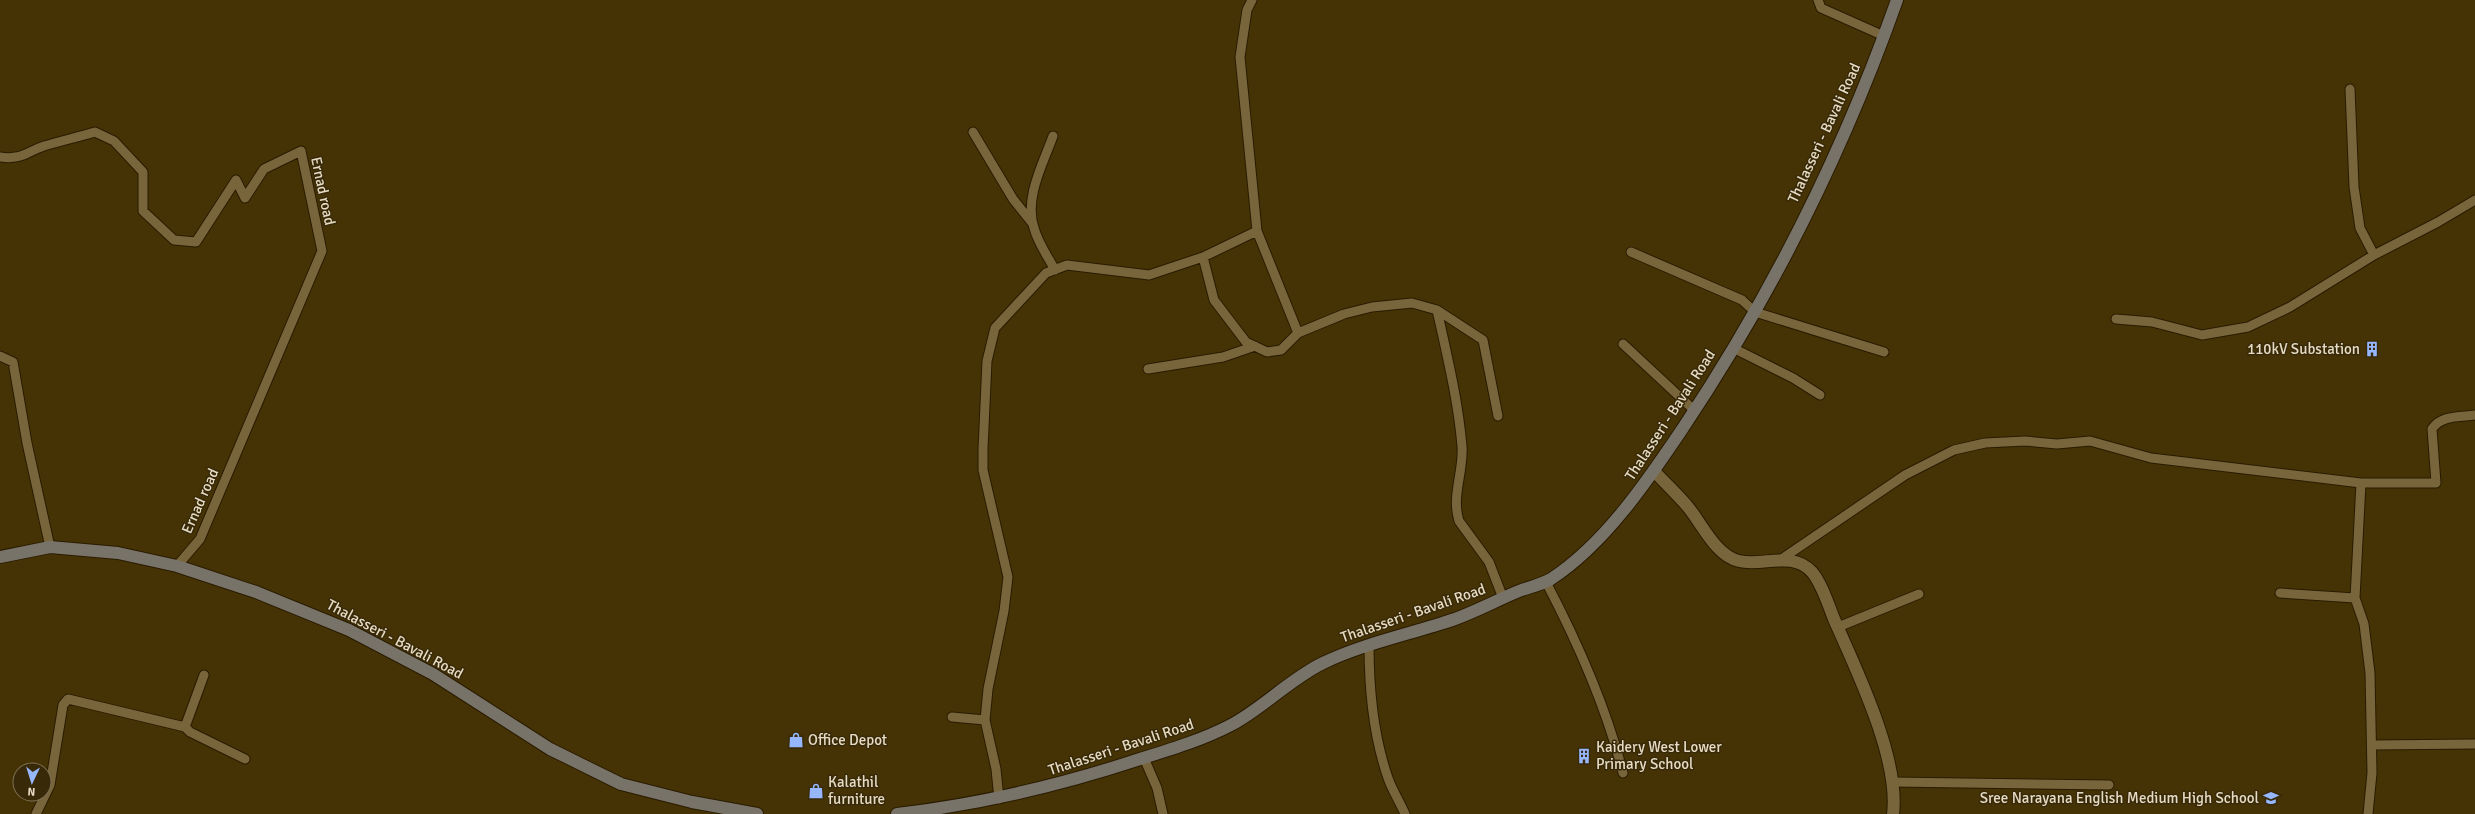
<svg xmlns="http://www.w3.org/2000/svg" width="2475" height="814" viewBox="0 0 2475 814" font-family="Signika,sans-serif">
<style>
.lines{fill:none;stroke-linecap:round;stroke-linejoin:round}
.minor-casing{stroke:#291b00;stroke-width:11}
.tertiary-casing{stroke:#291b00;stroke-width:14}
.secondary-casing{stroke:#291b00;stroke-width:14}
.minor{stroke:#79653b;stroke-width:9}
.tertiary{stroke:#79653b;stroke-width:12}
.secondary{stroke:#787369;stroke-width:12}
.labels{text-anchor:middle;stroke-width:3;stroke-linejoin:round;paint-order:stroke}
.street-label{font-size:15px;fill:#e6dbc4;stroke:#382a09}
.poi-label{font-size:15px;fill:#e6dbc4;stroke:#382a09;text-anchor:start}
</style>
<rect width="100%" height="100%" fill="#463305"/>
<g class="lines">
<g class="minor-casing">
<path id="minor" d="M1252,0L1247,10L1240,57L1257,231L1298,333
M1818,0L1821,8L1884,36
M2350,89L2354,187L2360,228L2374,255
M973,132L1013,199L1033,224
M1053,136C1043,164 1024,198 1034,228C1038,243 1048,257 1055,270
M0,157C22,160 26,152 44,146C61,141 78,137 95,132L114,141L143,172V211L174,240L196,242L236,180L245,198L264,169L301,151L322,251L200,539L177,566
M1631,252L1742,300L1755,312L1884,352
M1203,257L1257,231
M1437,310C1447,355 1458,400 1462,446C1464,471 1451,496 1459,521L1489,562L1503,598
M2116,319L2152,322L2202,335L2248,327L2290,307L2374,255L2438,222L2475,200
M1623,344L1695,411
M1733,348L1793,378L1820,395
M0,356L13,362L27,443L50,547
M1148,369L1223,357L1255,346
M1780,560L1905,475L1954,450L1985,443L2025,441L2057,444L2090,441L2151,458L2361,483
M1546,582C1578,643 1606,706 1623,773
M2280,593L2355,598
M1838,627L1919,594
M1369,645C1369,690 1373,735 1388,778C1392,790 1400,802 1405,814
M952,717L985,720
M185,727L204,675
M2372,745L2475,744
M1144,758L1157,788L1163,814
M1893,782L2109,785
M999,799L996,769L985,720L988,689L1004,611L1008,577L983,470V449L987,361L995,328L1046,273L1067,265L1149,275L1203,257L1214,300L1246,342L1267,352L1281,350L1298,333L1344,314L1372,307L1412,303L1437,310L1483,340L1498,416
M36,814L50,785L63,705L68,699L185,727L190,732L245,759
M2368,814L2372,773L2370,673L2364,624L2355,598L2361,483H2436L2432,429C2441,415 2460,417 2475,415"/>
</g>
<g class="tertiary-casing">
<path id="tertiary" d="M1655,472C1666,484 1678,495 1688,507C1702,524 1716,556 1739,561C1763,567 1792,550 1812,572C1822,584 1828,604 1834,619C1856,669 1900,759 1893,814"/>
</g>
<g class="secondary-casing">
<path id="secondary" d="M0,557L50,547L118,553L177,566L256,592L349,630L433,674L550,749L621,784L692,802L757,814
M897,814C982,804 1058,786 1140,759C1172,749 1202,740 1231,725C1263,708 1290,679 1323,663C1365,643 1411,634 1455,619C1477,611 1497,600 1519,591C1529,587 1541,585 1551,579C1605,544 1648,480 1683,428C1771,296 1844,150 1897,0"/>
</g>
<use href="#minor" class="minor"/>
<use href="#tertiary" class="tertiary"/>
<use href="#secondary" class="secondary"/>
</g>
<defs>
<g id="building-bare" transform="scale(1.2)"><path d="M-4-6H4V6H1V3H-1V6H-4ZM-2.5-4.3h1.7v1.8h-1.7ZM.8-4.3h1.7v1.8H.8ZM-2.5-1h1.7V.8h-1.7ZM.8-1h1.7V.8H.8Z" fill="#96b6fd" stroke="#382a09" stroke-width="2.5" paint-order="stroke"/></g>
<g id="shop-bare" transform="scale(1.2)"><path d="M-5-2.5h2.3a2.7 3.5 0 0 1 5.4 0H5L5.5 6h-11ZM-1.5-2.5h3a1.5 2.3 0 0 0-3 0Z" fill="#96b6fd" stroke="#382a09" stroke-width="2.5" paint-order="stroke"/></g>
<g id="school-bare" transform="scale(1.2)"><path d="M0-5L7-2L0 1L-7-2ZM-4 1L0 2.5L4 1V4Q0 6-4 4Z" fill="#96b6fd" stroke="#382a09" stroke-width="2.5" paint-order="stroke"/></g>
</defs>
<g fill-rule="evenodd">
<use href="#building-bare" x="2372" y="349"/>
<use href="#shop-bare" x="796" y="740"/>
<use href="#building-bare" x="1584" y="756"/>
<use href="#shop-bare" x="816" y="791"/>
<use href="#school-bare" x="2271" y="798"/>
</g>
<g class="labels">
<g class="street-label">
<text transform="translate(1824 133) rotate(-65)" y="5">Thalasseri - Bavali Road</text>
<text transform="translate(323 191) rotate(78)" y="5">Ernad road</text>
<text transform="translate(1670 415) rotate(-57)" y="5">Thalasseri - Bavali Road</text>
<text transform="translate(200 501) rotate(-66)" y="5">Ernad road</text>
<text transform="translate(1413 613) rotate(-19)" y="5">Thalasseri - Bavali Road</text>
<text transform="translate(395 639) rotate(28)" y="5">Thalasseri - Bavali Road</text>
<text transform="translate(1121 747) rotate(-18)" y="5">Thalasseri - Bavali Road</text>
</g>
<g class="poi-label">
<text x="2360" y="354" text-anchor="end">110kV Substation</text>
<text x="808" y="745">Office Depot</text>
<text x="1596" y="752">Kaidery West Lower<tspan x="1596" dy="17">Primary School</tspan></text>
<text x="828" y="787">Kalathil<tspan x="828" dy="17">furniture</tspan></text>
<text x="2259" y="803" text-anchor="end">Sree Narayana English Medium High School</text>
</g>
</g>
<g transform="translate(32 782) rotate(184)"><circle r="19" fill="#382a09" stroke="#7e7154"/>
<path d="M0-3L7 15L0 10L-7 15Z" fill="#96b6fd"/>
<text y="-6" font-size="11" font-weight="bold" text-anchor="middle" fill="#e6dbc4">N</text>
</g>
</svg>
